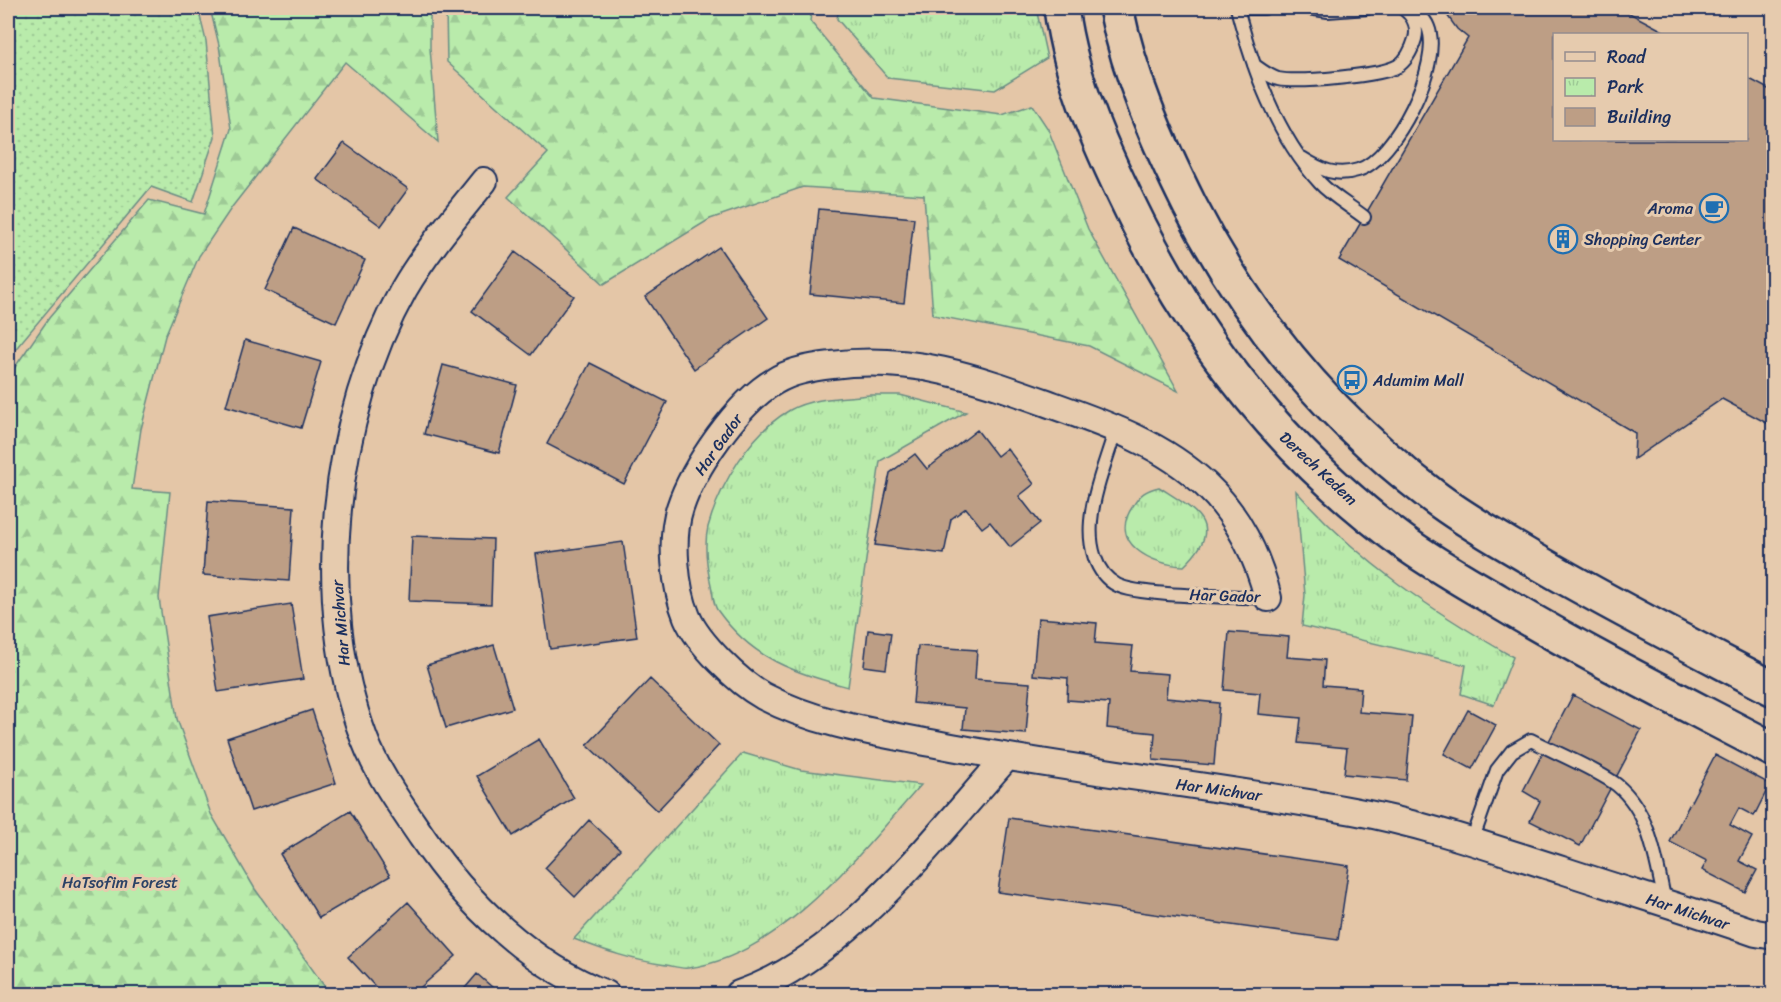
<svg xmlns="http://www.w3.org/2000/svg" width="1781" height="1002" viewBox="0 0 1781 1002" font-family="Sriracha,sans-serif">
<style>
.grass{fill:url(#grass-dots);stroke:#6a8d84;stroke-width:1.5}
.forest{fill:url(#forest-firs);stroke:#6a8d84;stroke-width:1.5}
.park{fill:url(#park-tufts);stroke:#6a8d84;stroke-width:1.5}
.building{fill:#bd9e85;stroke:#1b2f5e;stroke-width:1.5}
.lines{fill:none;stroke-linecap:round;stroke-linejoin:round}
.lane-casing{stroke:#1b2f5e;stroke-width:16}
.street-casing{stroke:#1b2f5e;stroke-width:30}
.secondary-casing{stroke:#1b2f5e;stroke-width:38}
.lane{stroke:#e6cbae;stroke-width:12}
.street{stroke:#e6cbae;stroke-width:26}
.secondary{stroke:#e6cbae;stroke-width:33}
.labels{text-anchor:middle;stroke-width:6;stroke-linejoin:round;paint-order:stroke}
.poi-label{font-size:16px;fill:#1b2f5e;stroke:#e6cbae;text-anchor:start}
.street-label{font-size:16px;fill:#1b2f5e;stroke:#e6cbae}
.park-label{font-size:16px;fill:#2b4266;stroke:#e6cbae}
</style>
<defs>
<pattern id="grass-dots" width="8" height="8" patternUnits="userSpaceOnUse" patternTransform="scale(1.5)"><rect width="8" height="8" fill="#b9ebab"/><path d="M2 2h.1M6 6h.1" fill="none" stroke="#9eca96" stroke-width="1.8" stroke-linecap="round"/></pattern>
<pattern id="forest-firs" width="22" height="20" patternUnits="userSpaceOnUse" patternTransform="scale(1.5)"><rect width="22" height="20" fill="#b9ebab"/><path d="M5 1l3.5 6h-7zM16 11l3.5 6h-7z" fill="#9eca96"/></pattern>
<pattern id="park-tufts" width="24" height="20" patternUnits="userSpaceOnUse" patternTransform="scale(1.5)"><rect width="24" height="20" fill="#b9ebab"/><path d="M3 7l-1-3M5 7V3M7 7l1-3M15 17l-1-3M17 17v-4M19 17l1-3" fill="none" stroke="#9eca96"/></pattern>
</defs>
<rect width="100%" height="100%" fill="#e4c6a7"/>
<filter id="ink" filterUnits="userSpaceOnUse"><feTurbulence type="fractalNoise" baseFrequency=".0167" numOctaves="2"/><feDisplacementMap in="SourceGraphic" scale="12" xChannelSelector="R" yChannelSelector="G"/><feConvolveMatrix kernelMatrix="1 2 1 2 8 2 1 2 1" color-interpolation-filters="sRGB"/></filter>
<g filter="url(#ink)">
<path class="grass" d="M8,8H198L206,41L215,137L193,202L151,187L8,358Z"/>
<path class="forest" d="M210,8H430V48L438,142L345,62L232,207L199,256L165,336L141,429L132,489L170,492L159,598L177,719L211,814L255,889L330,994H8V377L49,318L149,200L204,214L231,129L219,45Z
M446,8H812L810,21L874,98L1002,115L1032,105L1048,129L1088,229L1178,391L1089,346L933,315L924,195L803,187L710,219L604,284L508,197L548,153L447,62Z"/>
<path class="park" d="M839,8H1036L1047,58L995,90L888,78L837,19Z
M870,395H900L966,412L880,461L848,687C794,672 753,660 718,611C713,605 713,594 711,585C707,568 704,544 708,527C720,484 751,432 790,410C813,397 845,398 870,395Z
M1159,487C1196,511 1227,525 1184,566C1152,565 1107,543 1133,506C1140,494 1146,490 1159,487Z
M1296,491C1361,563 1429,609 1513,657L1494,705L1461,694L1466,665L1302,626L1305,595Z
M743,753L801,770L921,785C861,852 782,956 688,968C681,969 673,966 666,965C631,960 606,951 574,939Z"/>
<path class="building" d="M1442,8H1620L1669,34H1554V140H1746V77L1774,92V427L1722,399L1634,459L1635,433L1339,260L1468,38L1457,29Z
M344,143L408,189L381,226L317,179Z
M819,209L914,218L904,303L810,294Z
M294,228L365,260L336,323L265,290Z
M719,247L768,318L694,369L645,297Z
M515,252L574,296L531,355L472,311Z
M245,340L321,362L301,428L226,406Z
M590,363L667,402L624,484L547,444Z
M443,365L517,385L499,453L424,434Z
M977,430L997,456L1007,448L1034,484L1019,496L1040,523L1010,547L990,522L982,528L966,508L951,519L944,554L875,545L890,473L915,454L927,469Z
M208,501L294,507L289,581L203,575Z
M412,536L493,539L491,604L409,601Z
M623,542L637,637L550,649L536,554Z
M291,604L303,679L218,692L207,617Z
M1038,618L1097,623L1095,643L1133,646L1130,671L1168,674L1166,698L1219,703L1214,765L1153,760L1155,733L1107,728L1109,703L1067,700L1068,678L1033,675Z
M868,630L891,633L886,669L864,666Z
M1229,632L1289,637L1287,657L1325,660L1323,685L1361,688L1359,712L1412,716L1406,780L1344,774L1347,748L1298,743L1301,718L1258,714L1260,693L1224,690Z
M494,645L513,708L446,728L427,665Z
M918,646L977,650L975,679L1030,683L1026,734L963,729L965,708L913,703Z
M650,679L719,745L657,811L587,745Z
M1573,695L1641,730L1580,846L1530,821L1540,801L1523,791Z
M312,710L336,783L251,811L227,738Z
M1468,710L1496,725L1472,769L1444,754Z
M539,739L574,798L513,836L477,776Z
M1715,755L1770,784L1754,816L1739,808L1730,825L1752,837L1739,861L1757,870L1745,892L1702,870L1707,861L1670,842Z
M350,811L390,876L319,918L280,854Z
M1009,818L1349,866L1338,940L998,892Z
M589,820L620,849L575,897L545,868Z
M408,902L456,956L413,994H382L348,957Z
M477,974L500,994H460Z"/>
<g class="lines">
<g class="lane-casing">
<path id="lane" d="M1237,8C1253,69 1276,135 1320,183C1332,196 1350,206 1364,217
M1244,8H1264
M1308,8L1328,11L1367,8
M1254,65C1261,70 1270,77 1278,79C1298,83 1381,76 1398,66C1407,60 1412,49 1415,39C1418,28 1414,17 1405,10
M1302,158C1321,170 1336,177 1358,170C1395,159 1443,63 1428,27C1424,17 1415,11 1404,8
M1116,428C1108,456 1093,492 1091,521C1089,544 1094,573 1117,585C1140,597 1236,596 1268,598
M1472,841L1497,770L1512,751L1531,740C1554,752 1598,770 1617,785C1651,813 1656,862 1665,902"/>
</g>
<g class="street-casing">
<path id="street" d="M484,181C457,215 426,251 404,289C333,416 312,601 364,738C377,773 401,806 422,837C466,903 532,966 606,994
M1268,598C1258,557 1238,515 1206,485C1162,443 1103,423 1047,403C974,377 911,355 832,365C813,367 791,371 775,381C738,402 693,468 680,508C670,538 675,588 687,617C698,643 738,682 763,696C816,724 878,733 936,744C1074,771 1214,785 1353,811C1425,824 1495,849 1565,871C1629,892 1693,911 1756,933L1774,936
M739,994C844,959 934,838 1006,758"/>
</g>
<g class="secondary-casing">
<path id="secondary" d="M1061,8C1071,84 1105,157 1139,225C1202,349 1289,458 1402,541C1432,563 1466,582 1498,601C1588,655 1681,701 1774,750
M1116,8C1130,78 1158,142 1190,206C1249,321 1330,418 1433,496C1463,519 1497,538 1529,557C1609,604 1692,646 1774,689"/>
</g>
<use href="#lane" class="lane"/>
<use href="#street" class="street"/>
<use href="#secondary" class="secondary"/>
</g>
</g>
<defs>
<g id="cafe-ring" transform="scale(1.5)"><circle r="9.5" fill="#e6cbae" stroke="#1f6fb2" stroke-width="1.5"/><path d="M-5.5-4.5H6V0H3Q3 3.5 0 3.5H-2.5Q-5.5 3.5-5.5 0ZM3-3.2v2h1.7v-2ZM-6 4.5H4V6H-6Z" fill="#1f6fb2"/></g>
<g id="building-ring" transform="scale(1.5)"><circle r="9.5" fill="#e6cbae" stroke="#1f6fb2" stroke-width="1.5"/><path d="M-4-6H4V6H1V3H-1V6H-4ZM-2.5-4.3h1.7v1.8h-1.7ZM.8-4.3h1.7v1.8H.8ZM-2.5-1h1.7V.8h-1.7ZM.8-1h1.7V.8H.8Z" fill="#1f6fb2"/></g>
<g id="bus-ring" transform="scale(1.5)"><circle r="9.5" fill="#e6cbae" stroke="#1f6fb2" stroke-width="1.5"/><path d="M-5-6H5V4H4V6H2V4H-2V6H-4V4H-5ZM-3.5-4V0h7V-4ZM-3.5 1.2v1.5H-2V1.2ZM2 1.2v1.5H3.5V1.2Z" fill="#1f6fb2"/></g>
</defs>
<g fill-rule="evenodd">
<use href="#cafe-ring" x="1714" y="208"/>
<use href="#building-ring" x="1563" y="239"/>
<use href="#bus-ring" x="1352" y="380"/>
</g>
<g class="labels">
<g class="poi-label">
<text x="1693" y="214" text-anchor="end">Aroma</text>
<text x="1584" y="245">Shopping Center</text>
<text x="1373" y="386">Adumim Mall</text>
</g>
<g class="street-label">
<text transform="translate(718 444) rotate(-55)" y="6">Har Gador</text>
<text transform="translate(1319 468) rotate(43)" y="6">Derech Kedem</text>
<text transform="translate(1225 595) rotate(2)" y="6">Har Gador</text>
<text transform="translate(340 623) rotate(-95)" y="6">Har Michvar</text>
<text transform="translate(1219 789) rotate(8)" y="6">Har Michvar</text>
<text transform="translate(1688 911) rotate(18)" y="6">Har Michvar</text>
</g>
<g class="park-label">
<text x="120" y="888">HaTsofim Forest</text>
</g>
</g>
<rect width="1781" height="1002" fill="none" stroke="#e6cbae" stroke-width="30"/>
<rect x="15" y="15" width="1751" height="972" fill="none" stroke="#1b2f5e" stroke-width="2" filter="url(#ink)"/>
<rect x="1553" y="33" width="195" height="108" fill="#e6cbae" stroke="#958d8e" stroke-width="1.5"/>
<rect x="1565" y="52" width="30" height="9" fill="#e6cbae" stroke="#958d8e" stroke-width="1.5"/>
<text x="1607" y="63" font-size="18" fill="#1b2f5e">Road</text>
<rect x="1565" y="78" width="30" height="18" fill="url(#park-tufts)" stroke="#958d8e" stroke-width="1.5"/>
<text x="1607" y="93" font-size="18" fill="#1b2f5e">Park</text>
<rect x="1565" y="108" width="30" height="18" fill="#bd9e85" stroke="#958d8e" stroke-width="1.5"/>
<text x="1607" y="123" font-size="18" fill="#1b2f5e">Building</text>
</svg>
